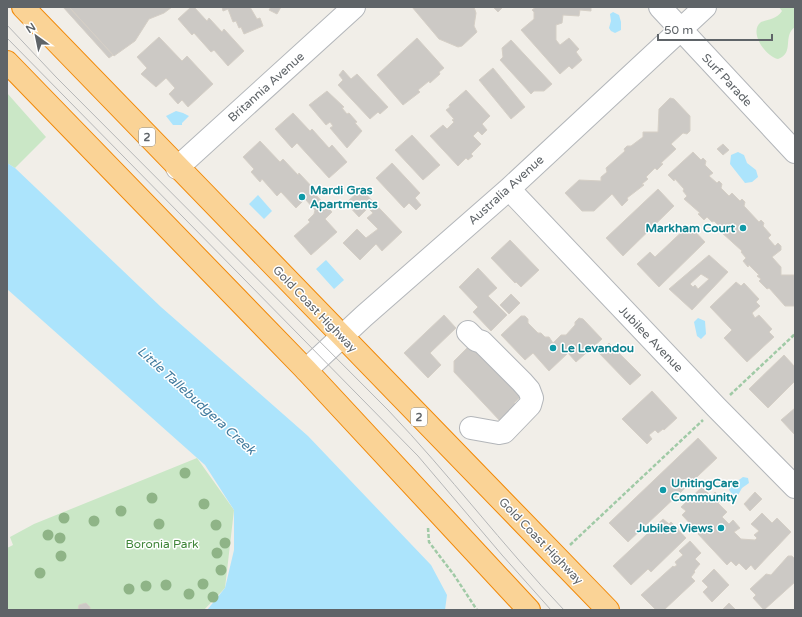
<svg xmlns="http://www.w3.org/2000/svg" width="802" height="617" viewBox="0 0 802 617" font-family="'Varela Round',sans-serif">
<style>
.green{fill:#cae7c6}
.water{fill:#ace4fc}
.building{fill:#ccc9c5;stroke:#d5cfc6;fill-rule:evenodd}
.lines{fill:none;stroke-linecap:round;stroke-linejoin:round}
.minor-casing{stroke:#b3b6ba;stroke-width:24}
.highway-casing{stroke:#f18908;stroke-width:24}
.path{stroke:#a0caa6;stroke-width:2.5;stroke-dasharray:4 2;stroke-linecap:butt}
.minor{stroke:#fff;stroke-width:22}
.highway{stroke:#fad396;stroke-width:22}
.tram{stroke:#b6b7b8;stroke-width:1}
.tree{fill:#8fb487}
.culture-dot{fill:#0f9aa8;stroke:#fff;stroke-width:1.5}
.labels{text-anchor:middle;stroke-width:3;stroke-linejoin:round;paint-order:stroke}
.shield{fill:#fff;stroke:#8f9295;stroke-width:1}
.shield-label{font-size:11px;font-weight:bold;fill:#5f6468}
.street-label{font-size:12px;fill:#5f6468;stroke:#fff}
.culture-label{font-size:12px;font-weight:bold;fill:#0d838f;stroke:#fff;text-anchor:start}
.park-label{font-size:12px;fill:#3f8538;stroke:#fff}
.water-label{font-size:13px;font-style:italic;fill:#417b9e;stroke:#fff}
</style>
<rect width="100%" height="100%" fill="#f1eee8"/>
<path class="green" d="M779,7H795V27C782,36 795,53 778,59C766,57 748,32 761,22C769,19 777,19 782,11Z
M7,93L46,137L15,168L7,163Z
M197,458L234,510L225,588L204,610H7V548L13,545L10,537L34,524Z"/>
<path class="water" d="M613,12L619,15L621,22V30L615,33L611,31L609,28L611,21L610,14Z
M176,111L183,113L189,116L182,123V125H173L166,116Z
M738,152L744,155L747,163L756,170L758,177L752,182L745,183L730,164L731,155Z
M7,163L15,168L161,307L308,436L431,565L447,595L445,610H207L225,588L234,550V510L205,465L7,289Z
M258,195L272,211L264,219L249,204Z
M326,260L344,280L334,289L316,269Z
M698,318L705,321L706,334L701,339L697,336L694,322Z
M743,477L748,478L749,483L742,488L738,495H733L729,490V487Z"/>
<path class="building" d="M63,7H69L113,55L109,58Z
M69,7H172L164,13L149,19L135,41L114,56Z
M191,7H194L207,21L209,18L222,32L224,29L244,51L228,66L214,50L211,52L194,33L192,35L178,19Z
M222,7H250L257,19L260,18L263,26L244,34L241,27L239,28L236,21L233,22L228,9L223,11Z
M271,7H281L277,14L269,10Z
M412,7H474L476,13L474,26L477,32L462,46L458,47L439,39Z
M493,7H503L498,12Z
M536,7H591V11L580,10L579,16L563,15L562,23L556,25V40L560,45L569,38L579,49L576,52L582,60L572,69L569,66L560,74L521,30L534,19V12L532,10Z
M159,37L182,61L187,56L213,84L188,107L182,100L178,104L169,94L175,88L166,78L156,87L141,74L147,68L137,57Z
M417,38L444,68L439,72L440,74L430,83L429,81L418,90L420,92L403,105L377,75Z
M511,40L552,84L544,91H534L531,94L500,60L503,57L502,48Z
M493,68L525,107L511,119L479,80Z
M343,70L351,79L357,74L388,107L380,114L378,112L370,119L338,85L343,80L339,75Z
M466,90L490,116L482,124L487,130L482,135L478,131L473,136L481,144L471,154L473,156L468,160L466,158L458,166L430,136L443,125L447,129L454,122L452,120L454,119L446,110L450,107L449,105Z
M327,91L344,107L342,108L347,114L349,113L357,122L355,123L362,131L347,148L330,128L333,126L330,122L326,125L309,105Z
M670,98L674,99L690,116V131L687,134L683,133L671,144L676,149L661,163L663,164L657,170L655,168L646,177L648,179L642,184L644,185L627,198L628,200L622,206L612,194L594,211H582L565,193L579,180L601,181V177L607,172L606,168L625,151L624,149L627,146H631L643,137V132H658L659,109Z
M293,113L310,131L312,129L329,148L332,145L347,162L329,178L297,143L292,148L275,129Z
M412,135L440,165L423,180L395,150Z
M260,141L280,162L283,159L298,175L299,173L315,190L313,192L332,212L325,219L337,232L311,255L294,236L310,222L308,220L314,214L315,210L305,199L296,208L281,192L277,196L262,179L260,182L251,172L254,169L243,157Z
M723,144L729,150L723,155L717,149Z
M693,152L701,160L703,158L706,161L705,165L713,173L709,176L717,183L719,181L722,184L721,188L729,196L732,193L740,201L742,199L745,202L744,206L759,222L761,220L764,223L763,226L771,235L768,238L775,246L778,243L781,246V250L772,257L781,267V275H795V306H785L769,288L767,289L759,281L761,279L757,276L759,275L749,265L748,267L743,261L746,258L741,252L742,251L721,232L723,230L714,221L712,222L707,217L704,220L698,214L700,213L684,199L687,196L683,191L684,189L675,179L674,181L668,175Z
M392,163L420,193L415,198L421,205L416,210L409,203L404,208L376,178Z
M361,189L402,232L382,251L376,244L360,260L343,243L357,229L366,238L378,229L367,218L373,213L368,208L359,217L346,203Z
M658,189L674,206L623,256L606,238Z
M689,225L705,242L659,287L637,264L650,252L655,257Z
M510,240L539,270L521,287L516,282L515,283L491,258Z
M709,255L728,272L692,310L669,289ZM701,274L709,279L698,289L695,285L693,287L690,284Z
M478,268L497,288L488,296L507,315L491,331L473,312L478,307L459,287Z
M736,282L741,286L744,283L759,299L756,302L760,306L752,313L755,318L759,315L772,329L769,332L774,337L747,362L724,338L732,330L710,307Z
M511,294L520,303L509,314L500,305Z
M444,315L456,328L430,353L441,365L428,378L404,353Z
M521,316H525L528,319V323L538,333H541L545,337H549L553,343L561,335H566L575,325V322L579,318L583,319L602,339L576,362L568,353L549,371L533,353L525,360L501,335Z
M473,342L491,360L488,363L498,374L504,368L526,392L514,403L517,407L501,422L454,372V361Z
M609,343L641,375L630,385L599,353Z
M784,355L795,367V381L768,408L749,389Z
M652,391L677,418L664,430L663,429L658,433L655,430L649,435L652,439L647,444L622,419Z
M795,408V435L781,420Z
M698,438L717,458L628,542L609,523Z
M702,487L711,496L715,492L722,499L718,503L727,512L722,517L729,524L733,520L740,528L734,532L741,539L755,540L757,538L754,535L759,531L751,524L762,513L772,523L777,518L791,532L755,570L751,565L746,570L739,563L736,566L731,561L727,565L698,534L704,529L702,527L697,531L682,515L686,511L681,507Z
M755,492L762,499L750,511L744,504Z
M663,519L669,524L671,522L686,538L651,572L648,569L631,585L613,566Z
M690,541L701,553L695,559L700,564L694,571L695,572L691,577L695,581L664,610H656L641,595L673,566L674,567L677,565L675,562L683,555L679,551Z
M788,556H792L795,559V582L764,610L753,598L756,595L750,589L766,574L771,575Z
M714,569L729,585L712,602L703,592L708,587L702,581Z
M86,603L90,607V610H78L79,605Z
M729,603L736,610H722Z"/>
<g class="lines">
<g class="minor-casing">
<path id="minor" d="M660,7L795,152
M177,168L354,7
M509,189L716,407L795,487
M468,332L476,340L482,342L522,382L529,390L532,398L530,405L504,432L499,433L471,428
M306,370L364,316L509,189L705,7"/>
</g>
<g class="highway-casing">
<path id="highway" d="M23,7L608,610
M7,62L306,370L529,610"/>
</g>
<path class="path" d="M730,395L795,334
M428,528L429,542L454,575L477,610
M570,545L703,420"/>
<use href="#minor" class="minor"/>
<use href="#highway" class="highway"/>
<path class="tram" d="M7,25L56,77L388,410C449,474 503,546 564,610
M7,38L418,456L502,555L551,610"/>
</g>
<g class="tree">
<circle cx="185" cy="473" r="5.5"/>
<circle cx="152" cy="498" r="5.5"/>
<circle cx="204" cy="504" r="5.5"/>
<circle cx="121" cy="511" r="5.5"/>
<circle cx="64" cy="518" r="5.5"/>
<circle cx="94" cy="521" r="5.5"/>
<circle cx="159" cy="524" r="5.5"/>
<circle cx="216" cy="525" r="5.5"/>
<circle cx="48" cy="535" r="5.5"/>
<circle cx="60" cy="538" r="5.5"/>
<circle cx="225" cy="543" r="5.5"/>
<circle cx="217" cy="553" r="5.5"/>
<circle cx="61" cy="556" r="5.5"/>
<circle cx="221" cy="570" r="5.5"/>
<circle cx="40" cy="573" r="5.5"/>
<circle cx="203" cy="584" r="5.5"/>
<circle cx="166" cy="585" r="5.5"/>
<circle cx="146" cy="586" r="5.5"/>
<circle cx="129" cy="589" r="5.5"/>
<circle cx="189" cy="594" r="5.5"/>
<circle cx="213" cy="597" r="5.5"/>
</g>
<g class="culture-dot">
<circle cx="302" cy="197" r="4"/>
<circle cx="743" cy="228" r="4"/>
<circle cx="553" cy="348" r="4"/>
<circle cx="663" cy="490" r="4"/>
<circle cx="721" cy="528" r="4"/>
</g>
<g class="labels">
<g class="shield">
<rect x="139" y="128" width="16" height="18" rx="3"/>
<rect x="411" y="408" width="16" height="18" rx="3"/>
</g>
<g class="shield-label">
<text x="147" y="141">2</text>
<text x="419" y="421">2</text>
</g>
<g class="street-label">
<text transform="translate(727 80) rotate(47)" y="4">Surf Parade</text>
<text transform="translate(266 87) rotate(-42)" y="4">Britannia Avenue</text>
<text transform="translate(506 190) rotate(-42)" y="4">Australia Avenue</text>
<text transform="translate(315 309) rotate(46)" y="4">Gold Coast Highway</text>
<text transform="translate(651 339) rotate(46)" y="4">Jubilee Avenue</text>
<text transform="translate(541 541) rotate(46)" y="4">Gold Coast Highway</text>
</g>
<g class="culture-label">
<text x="310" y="194">Mardi Gras<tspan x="310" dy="14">Apartments</tspan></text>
<text x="735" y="232" text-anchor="end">Markham Court</text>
<text x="561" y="352">Le Levandou</text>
<text x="671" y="487">UnitingCare<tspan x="671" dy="14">Community</tspan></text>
<text x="713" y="532" text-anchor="end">Jubilee Views</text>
</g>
<g class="park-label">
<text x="162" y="548">Boronia Park</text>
</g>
<g class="water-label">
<text transform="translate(197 400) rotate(42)" y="5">Little Tallebudgera Creek</text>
</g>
</g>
<rect width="802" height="617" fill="none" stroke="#5f6468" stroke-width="16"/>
<g transform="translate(36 36) rotate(327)" stroke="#ffffff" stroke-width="3" paint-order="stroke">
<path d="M0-3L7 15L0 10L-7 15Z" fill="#5f6468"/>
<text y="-6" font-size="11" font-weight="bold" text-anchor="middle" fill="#5f6468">N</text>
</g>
<path d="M658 34v6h114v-6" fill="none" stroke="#5f6468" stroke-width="2"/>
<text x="664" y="34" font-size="12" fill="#5f6468" stroke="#ffffff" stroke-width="3" paint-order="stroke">50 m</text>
</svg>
